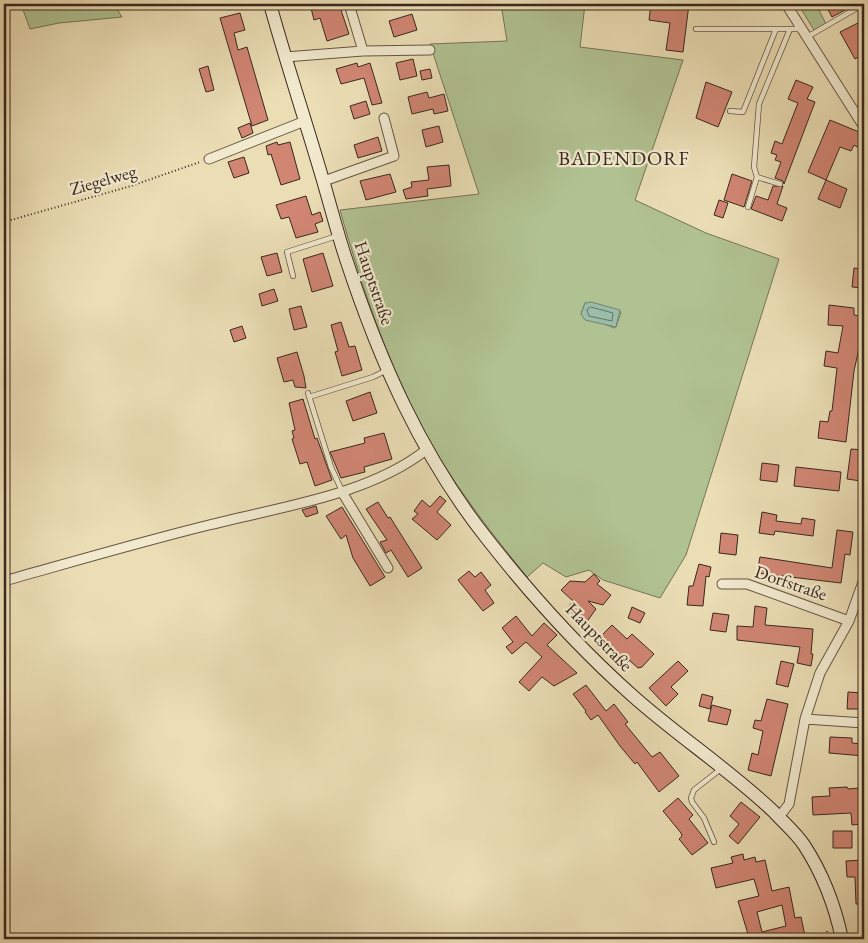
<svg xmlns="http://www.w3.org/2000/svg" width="868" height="943" viewBox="0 0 868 943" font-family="'EB Garamond',serif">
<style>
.green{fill:#b1c292;stroke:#767458;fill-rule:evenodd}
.water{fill:#99bda8;stroke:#738170}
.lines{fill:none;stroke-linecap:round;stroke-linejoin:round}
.shore{stroke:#6a7262;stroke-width:1}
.building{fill:#d18674;stroke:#3a271d;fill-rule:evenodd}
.lane-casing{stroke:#665543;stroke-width:6}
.street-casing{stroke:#665543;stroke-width:11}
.secondary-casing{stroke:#3a271d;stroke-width:14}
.path{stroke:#3a271d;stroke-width:2;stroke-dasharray:1 2.5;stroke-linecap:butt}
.lane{stroke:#f2eacf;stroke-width:4.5}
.street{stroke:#f2eacf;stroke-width:9}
.secondary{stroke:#f2eacf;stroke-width:12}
.labels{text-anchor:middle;stroke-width:4.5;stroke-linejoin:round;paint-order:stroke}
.street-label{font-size:18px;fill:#3a271d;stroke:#f2eacf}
.quarter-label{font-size:20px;letter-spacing:1px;fill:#3a271d;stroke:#f2eacf}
</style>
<rect width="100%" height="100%" fill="#ebdeb5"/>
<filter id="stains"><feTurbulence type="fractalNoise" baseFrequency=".004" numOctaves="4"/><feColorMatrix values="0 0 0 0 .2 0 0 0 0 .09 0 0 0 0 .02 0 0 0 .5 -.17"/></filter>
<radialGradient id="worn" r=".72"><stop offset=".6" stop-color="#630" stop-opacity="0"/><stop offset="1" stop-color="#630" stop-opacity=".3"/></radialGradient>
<path class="green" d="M21,4H73L77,7L117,9L122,17L59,23L30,29Z
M501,4H585L580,47L683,60L635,200L706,233L779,259L686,555L660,598L603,580L589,570L566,577L543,563L527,577C493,535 460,493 433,447C391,373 363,292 340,210L479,194L430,44L507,41ZM585,303L621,312L616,327L614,328L581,314Z
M798,4H816L826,24L814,30Z"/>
<path class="water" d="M591,302L620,310L616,327L585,320L581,314L585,303Z"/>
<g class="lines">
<path class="shore" d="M591,307L613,313L612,321L589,316L587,310Z"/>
</g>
<path class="building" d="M310,4H326L327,7L339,4L349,34L327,41L320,18L314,20Z
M651,4H689L683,52L666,50L670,23L649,20Z
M825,4H856L832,17Z
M240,13L245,30L234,33L238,50L247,47L268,120L252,126L220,18Z
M412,14L417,30L394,37L389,21Z
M858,23L864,35V54L855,59L840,32Z
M413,59L417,76L400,80L396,63Z
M357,63L358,67L370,63L382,103L372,105L364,78L341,84L336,69Z
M208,66L214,90L206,92L199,69Z
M430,69L432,78L422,80L420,71Z
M796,80L813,87L807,99L815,102L784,184L783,181L775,178L781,162L775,160L777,155L771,153L775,141L782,144L798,103L788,99Z
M706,82L732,92L718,127L696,118Z
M427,92L429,98L444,94L448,111L434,114L433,109L412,114L408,97Z
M366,101L370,114L354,119L350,106Z
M830,120L859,132L864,140V151L854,145L851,151L840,147L826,180L808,172Z
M250,123L253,133L242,138L238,128Z
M439,126L443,142L426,147L422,130Z
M378,137L382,151L358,158L354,145Z
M277,142L278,145L290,142L300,179L281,185L271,154L268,155L266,146Z
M244,157L249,173L234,178L228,162Z
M449,165L451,186L427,189L428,196L406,199L403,190L412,187L411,182L429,180L427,167Z
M390,174L396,192L366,200L360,181Z
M732,174L752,181L744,207L724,200Z
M826,180L847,189L840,208L818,199Z
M773,186H783L777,204L787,208L782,221L751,209L756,196L768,200Z
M306,196L312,215L320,212L323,221L315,224L318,232L296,238L289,217L281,219L276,205Z
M719,200L728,203L723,218L714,215Z
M277,253L282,272L267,276L261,257Z
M323,253L333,286L312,292L303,259Z
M854,268L864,269V288L852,287Z
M274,289L278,301L262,306L259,294Z
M829,305L854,308V315L861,316L859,339H861L854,371L846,442L818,438L820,421L828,422L830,411H832L837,368L824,366L826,351L838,353L843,326L828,325Z
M301,306L307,327L294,330L289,309Z
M341,322L349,347L355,346L362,370L342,376L335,352L338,351L331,325Z
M242,326L246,338L234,342L230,330Z
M297,352L304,376L306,388L295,387L293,380L284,382L277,358Z
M370,392L377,413L353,421L346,401Z
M303,399L315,439L317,438L332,480L315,486L307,462L300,464L292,439L294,438L292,431L295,430L289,403Z
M384,433L392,459L364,467L365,472L341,478L330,452L365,443L364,438Z
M851,449L864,450L861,481L847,479Z
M762,463L779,465L777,482L760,480Z
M796,467L841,472L839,491L794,486Z
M440,496L446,501L437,512L451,525L437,540L412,519L418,514L414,511L422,500L430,507Z
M378,502L388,518L390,517L422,568L408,577L391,550L386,553L380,542L387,540L366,509Z
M316,506L318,513L306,517L302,510Z
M342,507L385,577L370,586L353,558L346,535L341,539L326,516Z
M762,512L777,515L776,521L801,524L802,518L815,520L813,536L775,531L774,535L759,533Z
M837,530L853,532L850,555L845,554L841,583L757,573L760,557L832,568Z
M721,533L738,535L736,555L719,553Z
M699,564L711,567L709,577L706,576L703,606L687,605L689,586H693Z
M469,571L475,577L481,572L491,585L485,590L494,603L483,611L458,580Z
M594,574L600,581L597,584L611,595L603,605L588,601L596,609L586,623L567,609L573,601L561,590L570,581L585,582Z
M755,606L767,608L765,625L813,629L811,654H813L811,666L797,663L800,647L737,640V626L753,627Z
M632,607L645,613L640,623L628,618Z
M713,613L729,615L726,632L710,630Z
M516,616L532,636L544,623L557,635L547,645L577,673L554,686L542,677L529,691L519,682L542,657L526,642L512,654L506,647L513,642L502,628Z
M612,625L627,639L632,634L654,654L642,667L638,668L629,660L626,664L600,637Z
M678,661L688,671L671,687L678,694L666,706L649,688Z
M781,661L794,664L788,687L776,684Z
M586,685L606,711L614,704L628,722L625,724L652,757L660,752L679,776L659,792L637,762L635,764L620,746L598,715L591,720L585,712L586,711L573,694Z
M848,692L864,693V709H847Z
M702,694L713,697L710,709L699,706Z
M767,699L788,704L771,776L748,770L752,753L758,755L763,731L753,728L755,720L761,721Z
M712,705L731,710L727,725L708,721Z
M830,737L852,738V743L864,744V756L829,753Z
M847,787L848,789L859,788L862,824L852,825L851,813L813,815L812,797L830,796L829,788Z
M678,798L693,815L689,819L708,843L692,855L679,839L682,836L681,833L663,811Z
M741,802L760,817L738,844L729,836L739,824L730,816Z
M833,831H852V848H833Z
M743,854L744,860L755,857L756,862L765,860L772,891L789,887L795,918L801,917L805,936L790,939H744V935L748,934L738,901L759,896L754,879L716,888L711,868L733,863L731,857ZM782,905L786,926L762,932L757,912Z
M864,860V904H856L855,877H847L846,861Z"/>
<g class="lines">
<g class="lane-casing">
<path id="lane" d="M696,29H801
M807,37L864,4
M730,111L743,112L776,29
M757,177L780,184
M748,207L757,177L754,167L759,104L790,29
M293,276L287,252L337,236
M308,393L331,467L342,491
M309,397L373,377L387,370
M714,842L704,818L692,802L691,798L694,790L722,768"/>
</g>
<g class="street-casing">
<path id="street" d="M786,4L864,127
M363,51L430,50
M285,57L363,51L349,4
M209,159L305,121
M324,181L394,156L384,118
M342,492L388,568
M4,581C72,562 140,542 209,525C279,507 369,495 426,450
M722,584H747L849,621
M805,719L864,723
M779,817L789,804L805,719L820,673L849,621L864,579"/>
</g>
<g class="secondary-casing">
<path id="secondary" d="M270,4C286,62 305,119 322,177C330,204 337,232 346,259C379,359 421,456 488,540C532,596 581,650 634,697C679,737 730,770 774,812C784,823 796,833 804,845C823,874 835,906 842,939"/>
</g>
<path class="path" d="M4,222L131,186L200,162
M827,931L828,939"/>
<use href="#lane" class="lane"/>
<use href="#street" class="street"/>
<use href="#secondary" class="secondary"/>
</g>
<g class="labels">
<g class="street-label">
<text transform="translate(103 180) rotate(-16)" y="6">Ziegelweg</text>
<text transform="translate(374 283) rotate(71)" y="6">Hauptstraße</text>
<text transform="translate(791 583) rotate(19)" y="6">Dorfstraße</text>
<text transform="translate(599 637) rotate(46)" y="6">Hauptstraße</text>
</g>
<g class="quarter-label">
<text x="624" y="165">BADENDORF</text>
</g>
</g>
<rect width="868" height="943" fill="none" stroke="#ebdeb5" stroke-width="20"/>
<rect x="5" y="5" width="858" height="933" fill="none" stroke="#3a271d" stroke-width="2.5"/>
<rect x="10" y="10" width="848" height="923" fill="none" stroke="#3a271d"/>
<rect width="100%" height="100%" filter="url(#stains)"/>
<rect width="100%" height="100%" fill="url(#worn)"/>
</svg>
